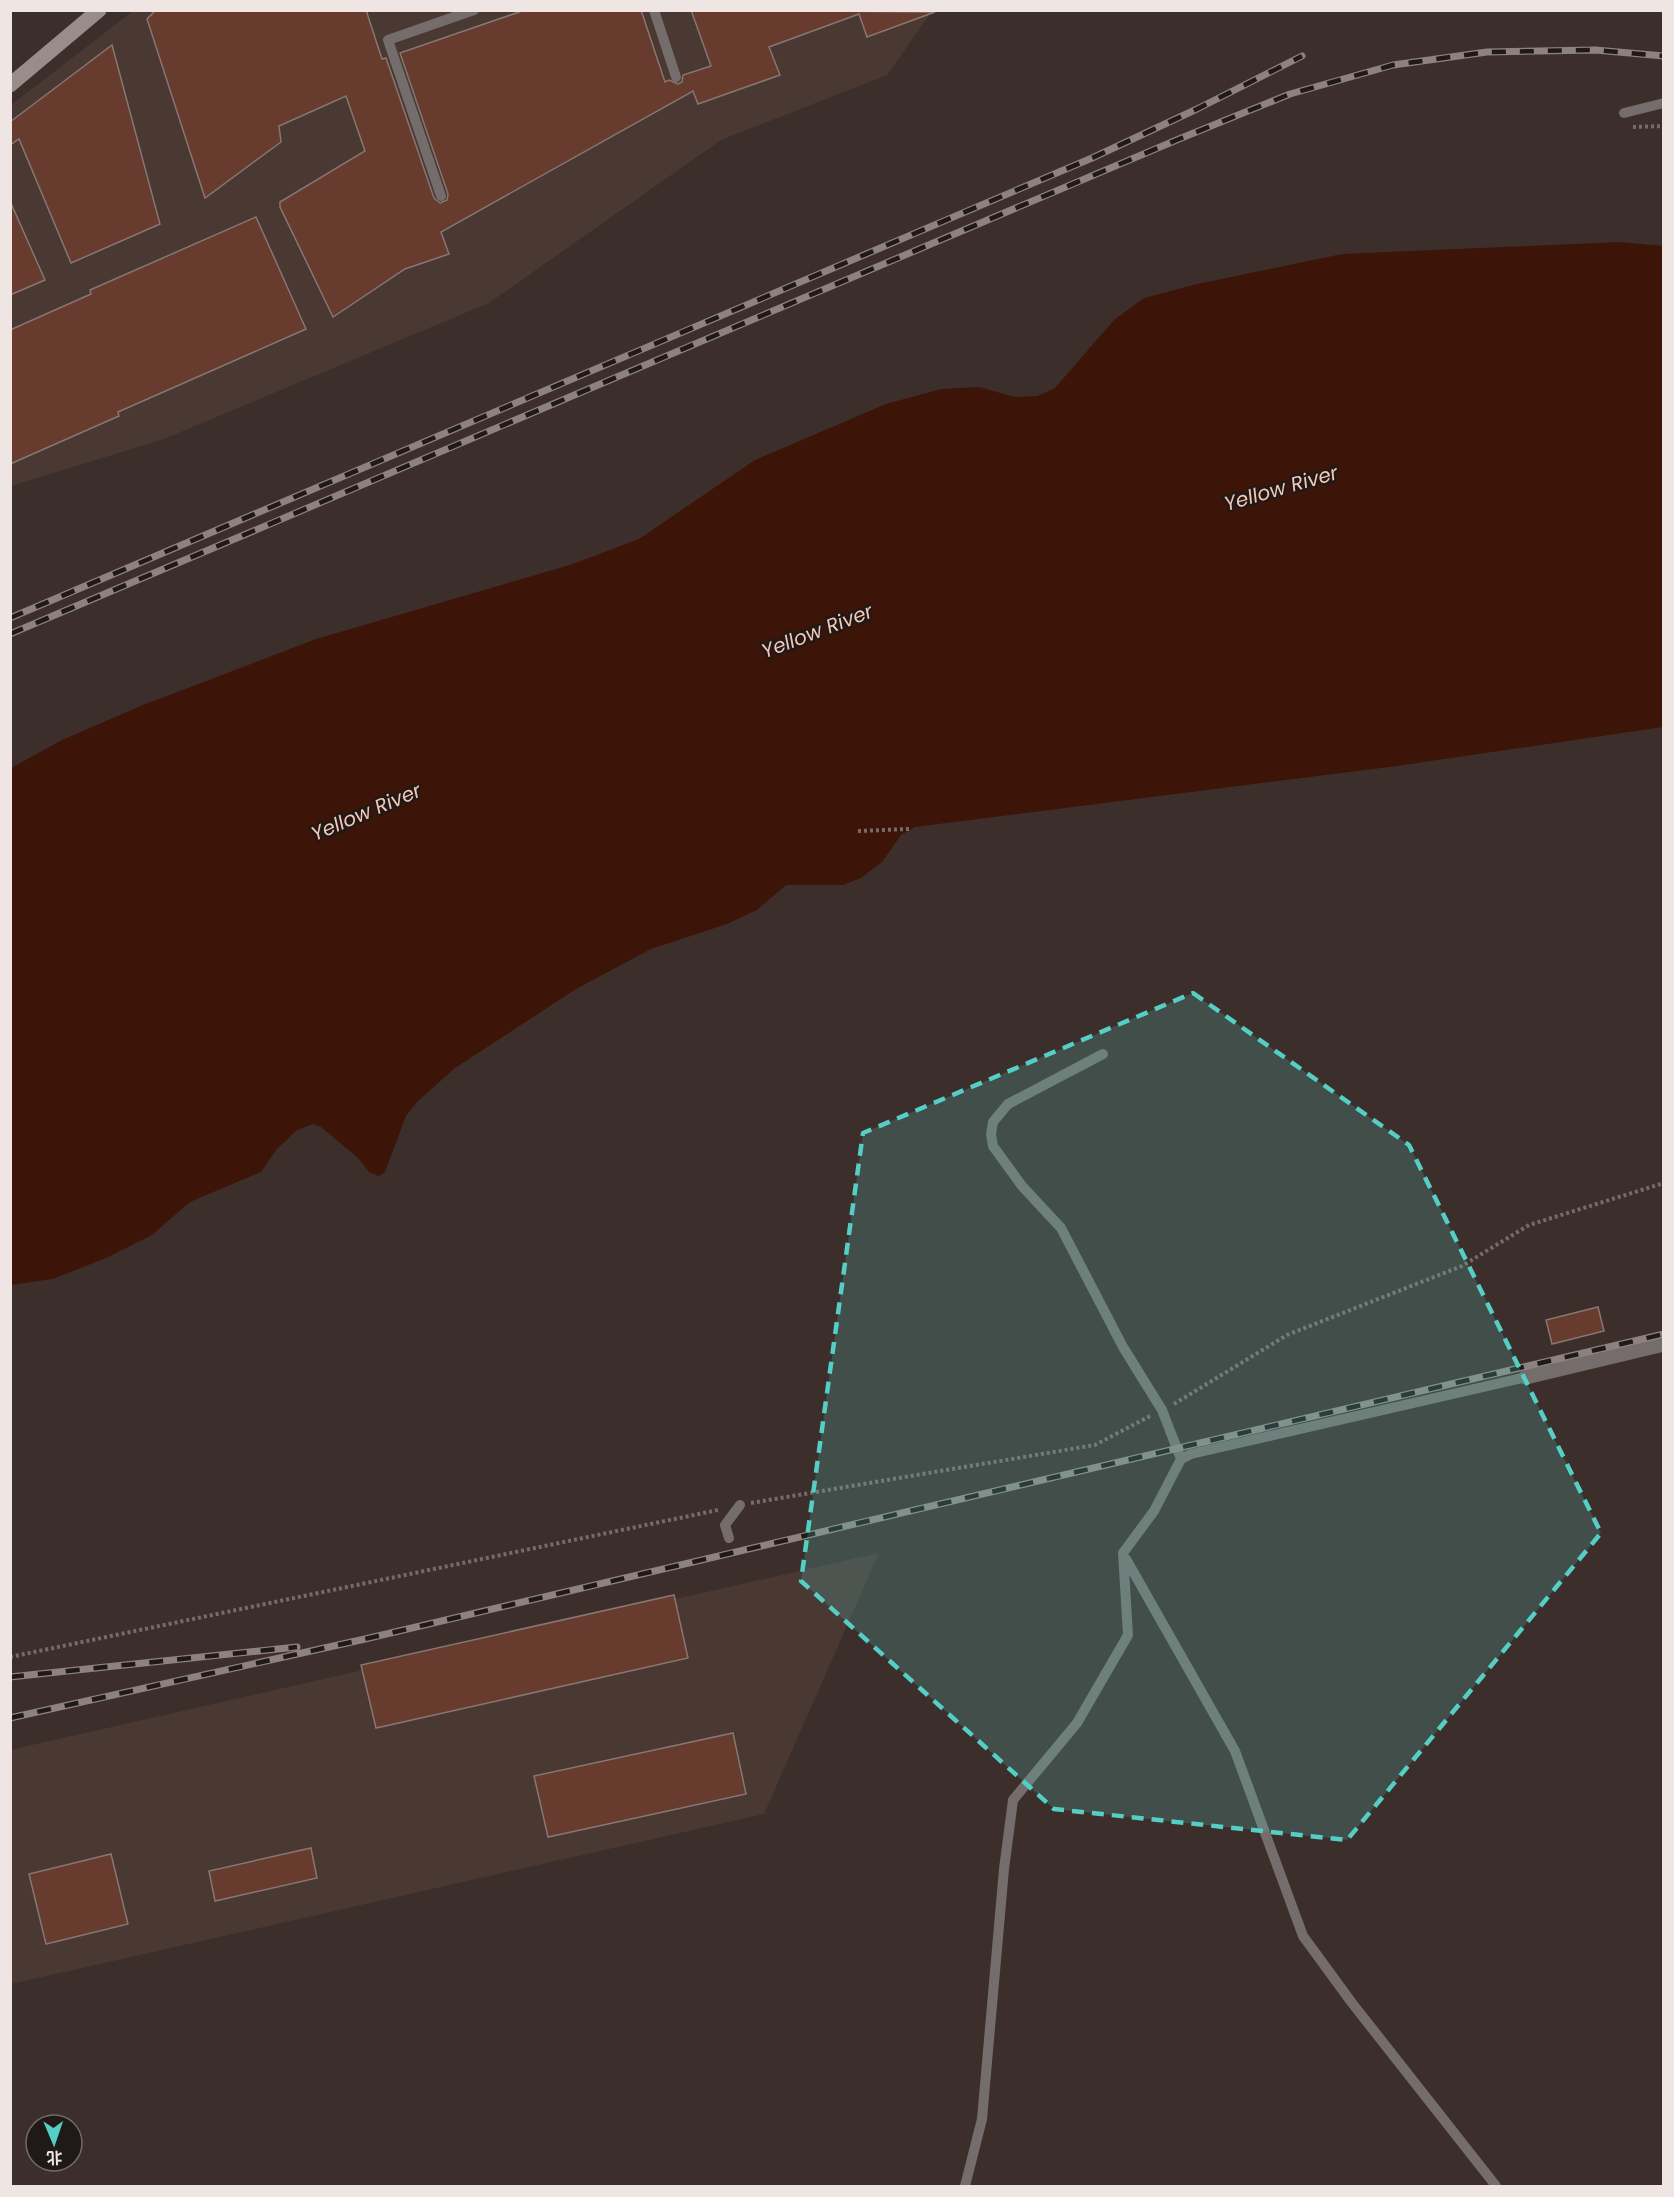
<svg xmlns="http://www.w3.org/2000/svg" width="1674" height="2197" viewBox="0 0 1674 2197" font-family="Poppins,'Noto Sans SC',sans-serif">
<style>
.built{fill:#4a3832}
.water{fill:#3d1508}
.building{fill:#673b2d;stroke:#867772;stroke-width:1.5}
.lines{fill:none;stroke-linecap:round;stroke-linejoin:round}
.path{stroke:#776b68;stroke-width:4;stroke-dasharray:3 3;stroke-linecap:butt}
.service{stroke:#746d6b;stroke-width:10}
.minor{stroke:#746d6b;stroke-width:15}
.secondary{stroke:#988d8a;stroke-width:15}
.rail-casing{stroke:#8d827f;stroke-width:7}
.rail{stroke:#1f1917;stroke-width:4.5;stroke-dasharray:14;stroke-linecap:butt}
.marked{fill:#55cec5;fill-opacity:0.2;stroke:#55cec5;stroke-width:4.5;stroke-dasharray:12 8;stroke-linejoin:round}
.labels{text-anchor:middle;stroke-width:5;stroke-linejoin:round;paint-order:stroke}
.water-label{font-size:20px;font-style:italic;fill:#f6c7b7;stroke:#1f1917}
</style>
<rect width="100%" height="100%" fill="#3c2f2b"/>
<path class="built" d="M133,11H932L887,75L721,140L489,303L164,439L11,486V105Z
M879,1553L764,1814L11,1984L10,1750Z"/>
<path class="water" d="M1620,242L1663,246V727L1397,766L915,827L901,835L882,862L861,878L843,885H786L757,910L727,924L651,949L576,989L498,1040L455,1068L417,1102L406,1116L385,1172L379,1176L369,1172L358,1158L321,1127L313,1124L297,1130L277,1149L261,1172L190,1202L152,1235L106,1258L53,1279L11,1285V768L62,740L143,705L316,639L573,564L639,539L755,460L886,404L941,389L979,387L1015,397L1037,396L1055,388L1114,320L1144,298L1197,284L1342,254Z"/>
<path class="building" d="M156,10H366L382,59L386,58L434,198L440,203L447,200L448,194L400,53L525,10H641L665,82L669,80L678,84L682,82L683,75L711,66L691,10L935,12L867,37L859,14L769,47L780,75L698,104L693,91L441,232L449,254L405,269L333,317L280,207V202L365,151L346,96L279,126L281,142L205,198L147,19Z
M112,45L160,224L71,263L19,139L10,145V122Z
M10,201L45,280L10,295Z
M256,217L306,329L118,412L119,416L10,464V330L91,294L90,290Z
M1598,1307L1604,1331L1552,1344L1546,1320Z
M674,1595L688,1658L376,1728L361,1665Z
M733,1733L746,1794L548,1837L534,1776Z
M311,1848L317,1878L215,1901L209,1871Z
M111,1854L128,1924L46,1944L29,1874Z"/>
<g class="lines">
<path class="path" d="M1633,127L1664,126
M858,831L909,829
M1174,1404L1287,1335L1462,1266L1529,1225L1664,1183
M751,1503L1095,1445L1152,1415
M10,1657L718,1510"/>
<path class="service" d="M654,10L676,77
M1624,113L1664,103
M441,196L388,40L474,10
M1103,1054L1008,1104L993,1122L991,1134L993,1146L1022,1186L1061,1228L1123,1347L1162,1410L1181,1459
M729,1538L725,1525L740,1505
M1126,1559L1235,1751L1303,1936L1352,2003L1496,2186
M965,2186L982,2119L1004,1869L1013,1800L1077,1723L1128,1635L1123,1553L1154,1511L1181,1459L1191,1454L1526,1377"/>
<path class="minor" d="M1526,1377L1664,1344"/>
<path class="secondary" d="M10,85L99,10"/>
<g class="rail-casing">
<path id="rail" d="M10,618L1092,158L1197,109L1302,56
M10,634L1179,139L1290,94L1393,65L1487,52L1595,50L1664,56
M10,1677L297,1647
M10,1718L365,1639L1664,1334"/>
</g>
<use href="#rail" class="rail"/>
</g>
<path class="marked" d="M1193,993L1409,1145L1601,1533L1347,1840L1054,1809L801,1581L863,1133Z"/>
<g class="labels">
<g class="water-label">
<text transform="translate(1281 488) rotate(-16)" y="7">Yellow River</text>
<text transform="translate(817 631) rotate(-21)" y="7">Yellow River</text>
<text transform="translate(366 812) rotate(-23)" y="7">Yellow River</text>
</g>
</g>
<rect width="1674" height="2197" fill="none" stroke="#efe6e4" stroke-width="24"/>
<g transform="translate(54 2143) rotate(178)"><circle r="28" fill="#1f1917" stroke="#726b69" stroke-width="1.5"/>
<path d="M0-4.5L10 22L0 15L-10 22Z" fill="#55cec5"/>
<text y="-9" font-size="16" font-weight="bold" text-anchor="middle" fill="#efe6e4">北</text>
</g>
</svg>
